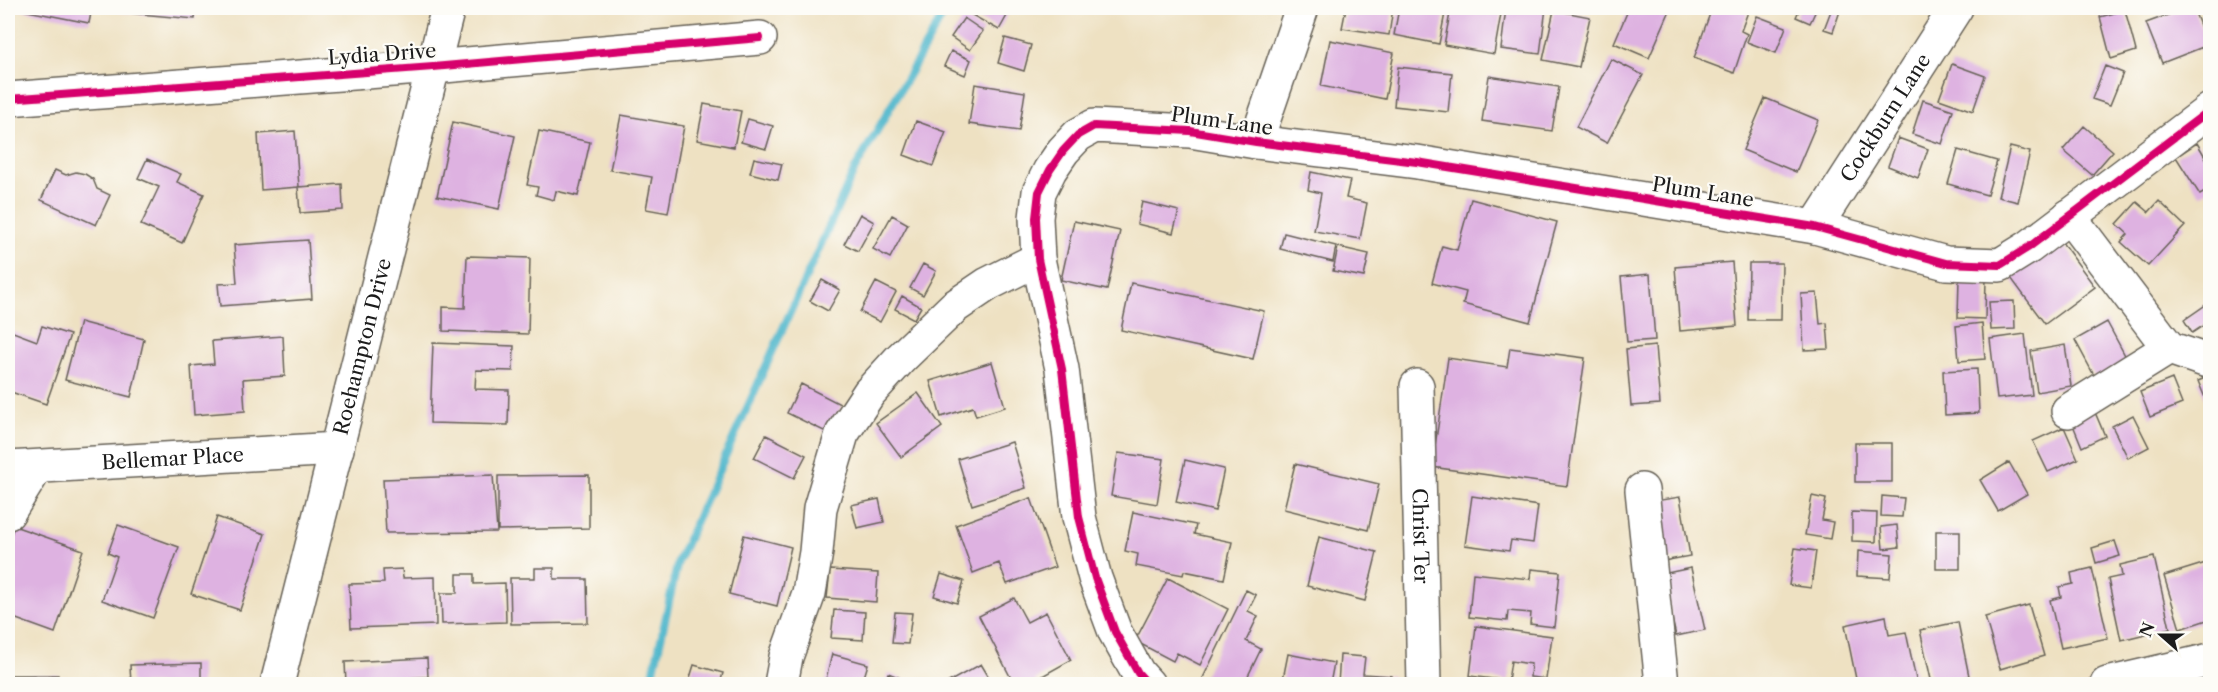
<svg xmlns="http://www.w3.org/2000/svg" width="2218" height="692" viewBox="0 0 2218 692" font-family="'Libre Caslon Text',serif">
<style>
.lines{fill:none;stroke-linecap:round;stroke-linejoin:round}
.stream{stroke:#4db6cb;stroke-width:8}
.building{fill:#deb2e1}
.minor-casing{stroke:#666156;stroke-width:36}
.tertiary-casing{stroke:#666156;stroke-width:36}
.minor{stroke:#fff;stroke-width:33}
.tertiary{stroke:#fff;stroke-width:33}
.cycleway-casing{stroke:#fdfcf7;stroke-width:11}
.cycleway{stroke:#d6006c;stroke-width:8}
.labels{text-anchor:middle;stroke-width:4.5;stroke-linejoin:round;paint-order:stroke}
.street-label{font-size:20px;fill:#1c1c1c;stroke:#fdfcf7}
</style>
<rect width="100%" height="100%" fill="#fdfcf7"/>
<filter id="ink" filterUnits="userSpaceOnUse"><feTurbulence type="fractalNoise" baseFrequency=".0167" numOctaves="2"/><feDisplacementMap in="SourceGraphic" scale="12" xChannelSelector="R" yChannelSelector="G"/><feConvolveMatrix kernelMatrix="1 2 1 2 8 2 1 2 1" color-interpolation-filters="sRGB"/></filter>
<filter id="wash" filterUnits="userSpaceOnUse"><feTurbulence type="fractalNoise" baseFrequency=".008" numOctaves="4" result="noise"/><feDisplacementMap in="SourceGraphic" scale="24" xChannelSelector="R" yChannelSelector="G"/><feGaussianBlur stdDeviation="1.35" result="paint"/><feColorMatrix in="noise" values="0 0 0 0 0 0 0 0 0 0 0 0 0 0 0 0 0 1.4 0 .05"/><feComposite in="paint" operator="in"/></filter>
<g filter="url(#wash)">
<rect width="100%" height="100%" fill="#eee1c2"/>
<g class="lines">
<path class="stream" d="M651,684L678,561L854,171L947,8"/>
</g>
<g id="blocks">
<path class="building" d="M118,8H196L195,19L118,12Z
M976,8H1001L1009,12L999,30L972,15Z
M1346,8H1393L1389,35L1342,28Z
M1399,8H1446L1439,44L1394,35Z
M1451,8H1502L1494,54L1444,45Z
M1506,8H1546L1540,54L1501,49Z
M1629,8H1671L1649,58L1614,43Z
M1712,8L1749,9L1741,31L1747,34L1734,73L1694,58Z
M1800,8H1817L1810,23L1796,17Z
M1832,8H1841L1833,32L1824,29Z
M2187,8H2193L2208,45L2162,63L2146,23Z
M17,9V8H92L89,23Z
M1554,10L1590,17L1579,67L1543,60Z
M2125,10L2136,51L2111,59L2100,17Z
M1757,16L1786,27L1776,53L1747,42Z
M964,18L983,31L970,50L951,37Z
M1005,38L1031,45L1024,71L998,63Z
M1330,40L1394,53L1385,99L1321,86Z
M951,51L971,60L965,75L944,66Z
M1611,59L1643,75L1607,143L1576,127Z
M1952,64L1985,76L1973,111L1939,99Z
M2105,66L2123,73L2110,105L2092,99Z
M1398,67L1452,73L1448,112L1394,106Z
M1489,76L1559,87L1552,131L1482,121Z
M975,84L1025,92L1019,131L969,124Z
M1765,98L1818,120L1796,172L1743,150Z
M1923,100L1953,110L1942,144L1912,134Z
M704,104L741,111L734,147L697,140Z
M621,115L684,126L668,213L646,209L652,177L610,170Z
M748,119L773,126L766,149L741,142Z
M916,121L946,132L933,166L904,155Z
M453,122L515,136L499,209L437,196Z
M2084,126L2113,151L2092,175L2063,150Z
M295,131L299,187L261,190L258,134Z
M539,131L590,142L578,196L556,191L554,200L536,195L538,187L527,185Z
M1898,138L1928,149L1918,178L1888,166Z
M2197,143L2210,165V189L2200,195L2176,157Z
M2010,147L2030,152L2018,202L1998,197Z
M1958,150L1997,161L1987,195L1948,184Z
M754,158L782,164L778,180L750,173Z
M147,159L181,174L177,182L204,194L182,243L141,225L159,187L138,178Z
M8,167H9L12,200L8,201Z
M55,170L66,175L76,172L85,174L93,179L97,189L110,195L96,225L41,200Z
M1311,172L1350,180L1346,198L1367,203L1360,239L1314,231L1321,193L1308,190Z
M342,184L343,210L300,213L298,187Z
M1471,199L1557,222L1530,322L1463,304L1466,292L1432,283L1442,246L1457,250Z
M2159,201L2185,226L2148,266L2121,242L2128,234L2117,224L2137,202L2149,212Z
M1142,202L1179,211L1173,233L1137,224Z
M860,214L874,222L858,251L844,244Z
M892,215L908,224L890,258L873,249Z
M1074,221L1120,231L1107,290L1061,280Z
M1284,233L1336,246L1333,262L1280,249Z
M308,240L312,299L220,306L218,284L237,283L234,245Z
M2061,241L2095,287L2045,324L2011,278Z
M1338,247L1369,254L1364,277L1333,271Z
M467,256L530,258L528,334L443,331V307L465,308Z
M1732,262L1737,326L1680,331L1675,267Z
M1749,263H1782L1781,320H1748Z
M923,264L936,271L923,295L910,288Z
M1650,274L1655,340L1627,342L1621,277Z
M1959,277L1986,278L1985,319L1958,318Z
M822,280L840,290L828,311L810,301Z
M876,282L896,292L880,322L860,312Z
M1131,283L1264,311L1253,359L1121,330Z
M1817,293L1820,324L1827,323L1829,349L1804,350L1801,294Z
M902,296L921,307L914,319L895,309Z
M2014,301L2015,329L1991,330L1989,302Z
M2210,302V321L2192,333L2184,320Z
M80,322L144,339L131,397L65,380Z
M2107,322L2128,361L2096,379L2075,340Z
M1982,323L1985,359L1959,361L1956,326Z
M42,326L70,335L46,404L8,391V330L37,341Z
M2025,334L2032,395L1997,399L1990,339Z
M283,336L285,376L243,379L245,411L194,415L191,366L214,364L212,341Z
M433,343L514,346L513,371L476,370L475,389L509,390L508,425L430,423Z
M2065,345L2071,386L2037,392L2031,351Z
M1655,346L1660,404L1631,406L1626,349Z
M1510,348L1585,358L1567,486L1432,467L1448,358L1507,367Z
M992,362L1005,407L976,416L973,407L941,417L930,381Z
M1977,369L1979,413L1945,415L1943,371Z
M2210,376V410L2198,381Z
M2172,379L2182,404L2150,417L2140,392Z
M801,384L842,405L828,433L787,413Z
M918,393L942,427L901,457L876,423Z
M2094,410L2105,436L2082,447L2071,420Z
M2133,415L2149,447L2128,458L2112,426Z
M2064,427L2078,459L2048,472L2033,441Z
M766,435L806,455L794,478L754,458Z
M1012,442L1026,488L972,505L958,459Z
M1855,443H1892V482H1855Z
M1118,453L1164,459L1157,504L1111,496Z
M1185,460L1224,469L1215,511L1176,502Z
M2009,462L2027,494L1998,511L1980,480Z
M1295,464L1379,484L1368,530L1284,509Z
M493,475L497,532L386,533L383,479Z
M589,475V528L498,530V476Z
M1472,496L1538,506L1533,543L1511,540L1509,551L1465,545Z
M1812,496L1826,499L1822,520L1833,522L1830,539L1805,535Z
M1882,496L1904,498L1902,517L1881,516Z
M1680,497L1690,556L1658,562L1648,502Z
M1031,498L1055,567L1007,584L999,563L973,573L956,525Z
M879,499L884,522L857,528L851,505Z
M1133,512L1196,525L1194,534L1232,542L1224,579L1184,571L1183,575L1136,566L1138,554L1125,551Z
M1852,512L1877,513L1876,542L1852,541Z
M217,517L265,534L240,610L191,594Z
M118,525L179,547L153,618L102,600L117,557L108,553Z
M1897,525L1899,547L1883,549L1881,527Z
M14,526L83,550L55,633L8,616V543Z
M1936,531H1960V569H1936Z
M744,535L791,547L777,606L729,594Z
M1319,537L1377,552L1365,601L1307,586Z
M2115,541L2120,556L2096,563L2092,548Z
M1795,548L1816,551L1811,588L1789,585Z
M1858,551L1892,554L1890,578L1857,576Z
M2154,557L2170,628L2121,640L2108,579L2122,576L2120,565Z
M2209,562L2210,619L2180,629L2164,576Z
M535,568H554V579H587L588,623L511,624L510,578H535Z
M1691,568L1705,630L1676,636L1662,574Z
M2092,568L2108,638L2061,648L2050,600L2061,597L2059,587L2073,584L2071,573Z
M402,569L403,578L435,577L436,625L351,628L349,584L384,583L383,570Z
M1531,569L1560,572L1554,627L1530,624L1531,613L1508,611L1507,621L1469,617L1473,573L1530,579Z
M830,570L878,573L876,602L827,598Z
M457,574H474V584L505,583L506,622L442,624L441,593H457Z
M941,574L964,581L957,603L934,596Z
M1168,578L1228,609L1200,665L1177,653L1173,661L1135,641Z
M1246,590L1256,595L1248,611L1258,616L1246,641L1261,649L1244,684H1200Z
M1014,598L1027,622L1046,612L1071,660L1035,680L1037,684H1014L979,616Z
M2029,605L2044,656L2000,669L1985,617Z
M834,610L865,612L863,640L831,638Z
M895,612L912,613L908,644L892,643Z
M1886,616L1889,635L1906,632L1917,684H1857L1845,625Z
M1958,622L1969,676L1932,684L1920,630Z
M1476,626L1552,636L1546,679L1530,677L1531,664L1511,661L1508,681L1470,676Z
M832,654L868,664L862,684L825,683Z
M1288,654L1334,663L1330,684H1282Z
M1340,655L1365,657L1363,674L1392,676V684H1338Z
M427,658L428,677L404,678L405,684H346L345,662Z
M201,663V684H131L130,665Z
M981,664L993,684H945Z
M694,665L723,673L720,684H688Z
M888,673L908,681L907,684H884Z
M8,675H58V684H8Z"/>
</g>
</g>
<g filter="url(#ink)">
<use href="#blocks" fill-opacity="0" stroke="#666156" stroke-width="1.5"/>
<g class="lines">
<g class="minor-casing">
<g id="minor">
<path d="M8,99L433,67L760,38"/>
<path d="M1256,142L1302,8"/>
<path d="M2069,216L2169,348L2210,362"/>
<path id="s1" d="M1815,227L1956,8"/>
<path id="s2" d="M1417,386L1424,684"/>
<path d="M2068,411L2169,348"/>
<path id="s3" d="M8,468L337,449"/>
<path d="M1642,490L1662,684"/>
<path d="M8,513L36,468"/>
<path d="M781,684L786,657L809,593L816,552L820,508L842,434L869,393L901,358L954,307L988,284L1038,259"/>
<path d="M1148,684L1138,673L1115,632L1095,578L1079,517L1062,369L1038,259L1036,218L1039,192L1050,170L1063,151L1078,135L1094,126L1190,131L1256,142L1417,162L1815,227L1946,263L2000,265L2029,247L2210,110"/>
<path d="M2107,684L2210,660"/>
</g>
</g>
<g class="tertiary-casing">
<g id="tertiary">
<path id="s4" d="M277,684L448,8"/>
</g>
</g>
<use href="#minor" class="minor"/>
<use href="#tertiary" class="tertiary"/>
<g class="cycleway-casing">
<path id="cycleway" d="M8,99L433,67L760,38
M1148,684L1138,673L1115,632L1095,578L1079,517L1062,369L1038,259L1036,218L1039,192L1050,170L1063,151L1078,135L1094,126L1190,131L1256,142L1417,162L1815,227L1946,263L2000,265L2029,247L2210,110"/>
</g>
<use href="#cycleway" class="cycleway"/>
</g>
</g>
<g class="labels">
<g class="street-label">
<text transform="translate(382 54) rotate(-4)" y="7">Lydia Drive</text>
<text dy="7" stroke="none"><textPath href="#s1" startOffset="130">Cockburn Lane</textPath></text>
<text transform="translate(1222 121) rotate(8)" y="7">Plum Lane</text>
<text transform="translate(1703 192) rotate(9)" y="7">Plum Lane</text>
<text dy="7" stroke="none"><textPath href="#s4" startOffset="348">Roehampton Drive</textPath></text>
<text dy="7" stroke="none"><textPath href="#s3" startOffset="165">Bellemar Place</textPath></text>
<text dy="7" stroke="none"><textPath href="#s2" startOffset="150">Christ Ter</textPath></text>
</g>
</g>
<rect width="2218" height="692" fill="none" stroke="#fdfcf7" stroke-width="30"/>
<g transform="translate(2161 635) rotate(291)" stroke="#fdfcf7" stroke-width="4.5" paint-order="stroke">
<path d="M0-4.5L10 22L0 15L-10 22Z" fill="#1c1c1c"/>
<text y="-9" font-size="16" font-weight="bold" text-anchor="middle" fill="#1c1c1c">N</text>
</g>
</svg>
